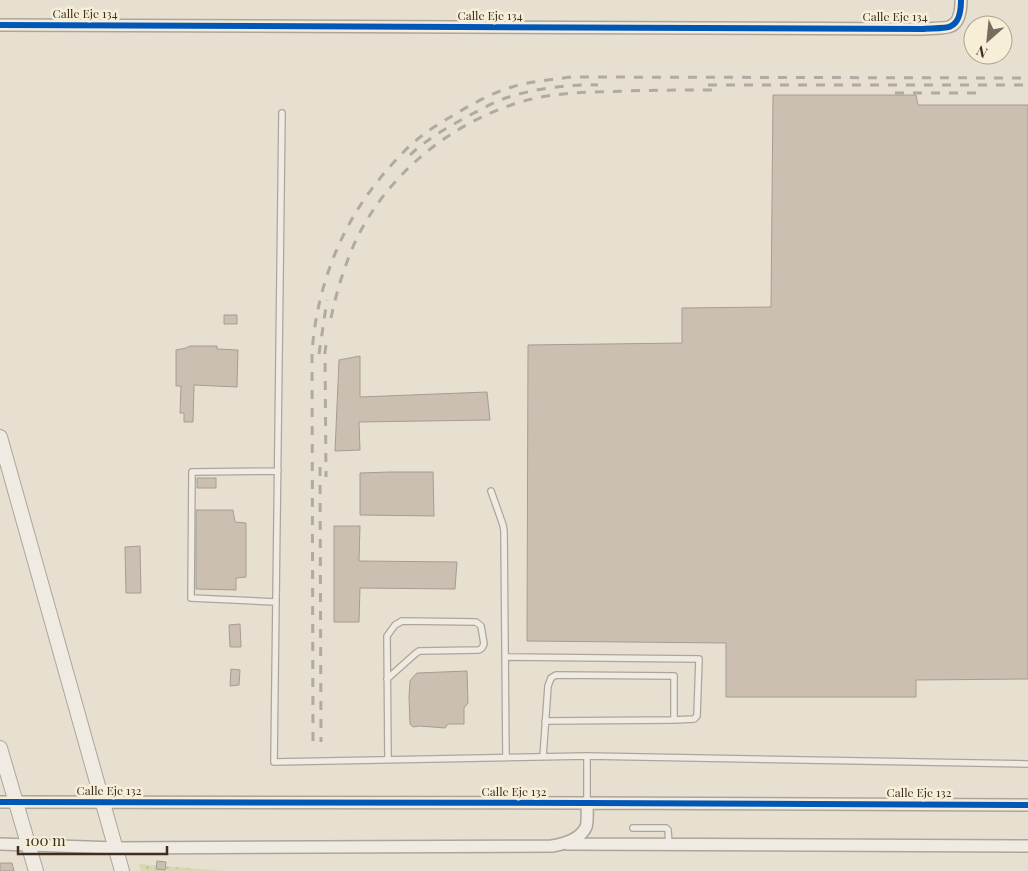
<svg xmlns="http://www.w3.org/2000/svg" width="1028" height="871" viewBox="0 0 1028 871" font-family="'Playfair Display',serif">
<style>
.grass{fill:url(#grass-dots)}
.building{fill:#cbbfb2;stroke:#a89c90}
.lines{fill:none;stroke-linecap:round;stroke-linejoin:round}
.service-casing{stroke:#ada599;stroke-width:8}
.minor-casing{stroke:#ada599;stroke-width:14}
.tertiary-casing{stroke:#ada599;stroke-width:16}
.service{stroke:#efebe3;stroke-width:5.5}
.minor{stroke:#efebe3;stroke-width:11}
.tertiary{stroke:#efebe3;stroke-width:14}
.rail{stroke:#afaaa2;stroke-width:3;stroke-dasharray:9 9;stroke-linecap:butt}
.cycleway-casing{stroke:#f7eed8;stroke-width:9}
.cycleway{stroke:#0057b8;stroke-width:6}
.labels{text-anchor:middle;stroke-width:5;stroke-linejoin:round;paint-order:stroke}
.street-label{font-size:12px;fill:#3d2e20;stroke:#f7eed8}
</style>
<defs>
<pattern id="grass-dots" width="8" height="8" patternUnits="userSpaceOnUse" patternTransform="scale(1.25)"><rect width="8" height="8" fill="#d6d7b3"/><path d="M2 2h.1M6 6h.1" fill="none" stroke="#b9b99a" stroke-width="1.8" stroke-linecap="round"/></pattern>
</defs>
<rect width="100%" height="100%" fill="#e7e0d1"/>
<path class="grass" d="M139,864L224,871H141Z"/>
<path class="building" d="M773,95H916L918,105H1028V679L916,680V697H726V643L527,641L528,345L682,343V308L771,307Z
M224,315H237V324H224Z
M190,346H217V349L238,350L237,387L194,385L193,422H184V413H180L181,386H176V350L186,348Z
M360,356V397L487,392L490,420L359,422L360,450L335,451L339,360Z
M390,472H433L434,516L360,515V473Z
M197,478H216V488H197Z
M196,510H233L235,522L246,523V577L236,578V590L196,589Z
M334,526H360L359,561L457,562L455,589L360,588L359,622H334Z
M140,546L141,593H126L125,547Z
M240,624L241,647H230L229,625Z
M231,669L240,670L239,685L230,686Z
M467,671L468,703L464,708V724H448L445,728L420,726L413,727L410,724L409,697L410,681L413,677L417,673Z
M157,861L166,862L165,870L156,869Z
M0,863H12L14,871H0Z"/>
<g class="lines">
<g class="service-casing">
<path id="service" d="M282,113L274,762L587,756V803
M491,491L503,525L504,531L506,757
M276,602L191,598L192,472L278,471
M505,657L699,659L697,716L694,719L674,720
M387,679L415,654L419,651L479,650L482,648L484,644L481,626L476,622L402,621L395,625L387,636L388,759
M587,756L1028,764
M543,757L548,686L551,678L556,675L674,676V720L545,721
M633,828H666L668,830L669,845"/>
</g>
<g class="minor-casing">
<path id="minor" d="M0,25L922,29C928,28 947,29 951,26C960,22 961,8 961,0
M0,802L587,803L1028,805
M0,844L116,848L552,846C564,844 580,840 586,827C588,822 587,809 587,803
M567,844L1028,846"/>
</g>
<g class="tertiary-casing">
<path id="tertiary" d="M0,437L122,871
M0,748L36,871"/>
</g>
<use href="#service" class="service"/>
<use href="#minor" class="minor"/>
<use href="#tertiary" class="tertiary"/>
<path class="rail" d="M708,85H1028
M895,93H982
M410,155C428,138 450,126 472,114C482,109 492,103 503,99C531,89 568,84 598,85
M331,318C336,294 343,271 352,249C384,174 457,116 536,98C565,92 596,92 626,91C657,90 687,90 717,90
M326,345L325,352L326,477
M319,354L327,300
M320,467L321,742
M313,741L312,352C317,285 342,221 387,170C397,159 407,147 419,138C431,128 444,121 457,113C474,103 492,93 512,87C531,81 551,80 571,77L1028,78"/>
<g class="cycleway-casing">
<path id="cycleway" d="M0,25L922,29C928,28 947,29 951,26C960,22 961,8 961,0
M0,802L587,803L1028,805"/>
</g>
<use href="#cycleway" class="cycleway"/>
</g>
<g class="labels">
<g class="street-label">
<text x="85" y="18">Calle Eje 134</text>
<text x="490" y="20">Calle Eje 134</text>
<text x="895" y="21">Calle Eje 134</text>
<text x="109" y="795">Calle Eje 132</text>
<text x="514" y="796">Calle Eje 132</text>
<text x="919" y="797">Calle Eje 132</text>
</g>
</g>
<g transform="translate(988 40) rotate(207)"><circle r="24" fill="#f7eed8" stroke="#ada18e"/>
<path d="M0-4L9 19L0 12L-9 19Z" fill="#786c5e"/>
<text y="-8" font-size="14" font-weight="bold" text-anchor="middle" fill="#3d2e20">N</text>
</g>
<path d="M18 846v8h149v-8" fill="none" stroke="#3d2e20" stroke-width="2.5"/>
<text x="25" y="846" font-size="15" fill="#3d2e20" stroke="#f7eed8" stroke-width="4" paint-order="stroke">100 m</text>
</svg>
